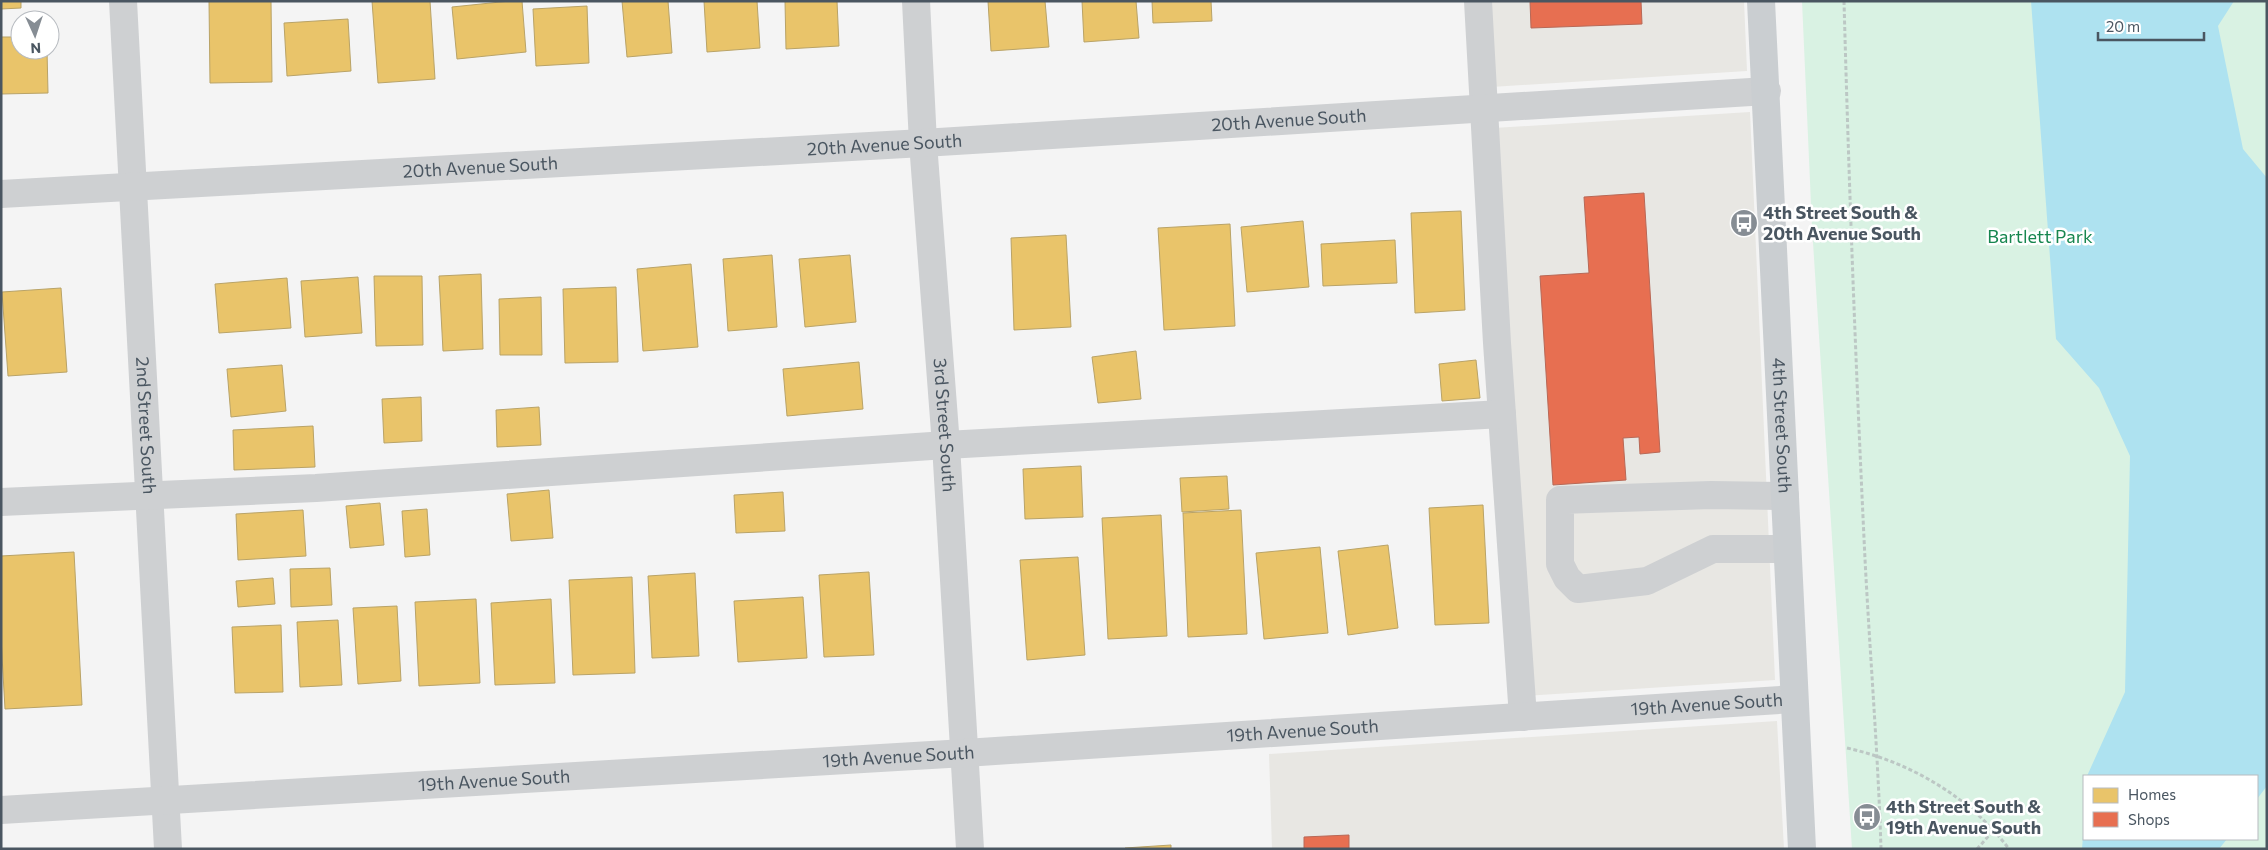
<svg xmlns="http://www.w3.org/2000/svg" width="2268" height="850" viewBox="0 0 2268 850" font-family="Commissioner,sans-serif">
<style>
.commercial{fill:#e8e7e3}
.green{fill:#d9f2e3;fill-rule:evenodd}
.water{fill:#aee2f0}
.homes{fill:#e9c46a;stroke:#b9a367}
.shops{fill:#e76f51;stroke:#b86856}
.lines{fill:none;stroke-linecap:round;stroke-linejoin:round}
.path{stroke:#bcc7c4;stroke-width:3;stroke-dasharray:4 2.5;stroke-linecap:butt}
.minor{stroke:#ced0d2;stroke-width:28}
.major{stroke:#caced1;stroke-width:28}
.labels{text-anchor:middle;stroke-width:5;stroke-linejoin:round;paint-order:stroke}
.street-label{font-size:18px;fill:#4a5661;stroke:#fff}
.poi-label{font-size:18px;font-weight:bold;fill:#4a5661;stroke:#fff;text-anchor:start}
.park-label{font-size:18px;fill:#17864f;stroke:#fff}
</style>
<rect width="100%" height="100%" fill="#f4f4f4"/>
<path class="commercial" d="M1470,1H1744L1747,71L1476,88Z
M1750,112L1775,680L1509,697L1478,129Z
M1777,721L1784,849H1272L1269,754Z"/>
<path class="green" d="M1802,1H2267V849H1852L1812,227ZM2084,776H2257V839H2084Z"/>
<path class="water" d="M2031,1H2234L2218,26L2243,149L2267,178V786L2257,799V776H2087L2125,692L2130,456L2099,388L2056,339Z
M2084,822V839H2227L2219,849H2082Z"/>
<path class="homes" d="M1,1H21V8L1,9Z
M209,1H271L272,82L210,83Z
M372,1H430L435,79L378,83Z
M510,1H522L526,52L457,59L452,7Z
M622,1H668L672,53L627,57Z
M704,1H757L760,48L707,52Z
M785,1H837L839,46L786,49Z
M988,1H1045L1049,47L991,51Z
M1082,1H1136L1139,38L1084,42Z
M1152,1H1211L1212,21L1153,23Z
M587,6L589,63L536,66L533,9Z
M348,19L351,71L287,76L284,23Z
M1,37H20V50H47L48,93L1,94Z
M1461,211L1465,310L1415,313L1411,213Z
M1303,221L1309,287L1247,292L1241,227Z
M1230,224L1235,326L1164,330L1158,228Z
M1066,235L1071,327L1014,330L1011,238Z
M1395,240L1397,283L1323,286L1321,244Z
M772,255L777,327L728,331L723,259Z
M850,255L856,322L805,327L799,259Z
M691,264L698,347L643,351L637,269Z
M481,274L483,349L443,351L439,276Z
M374,276H422L423,345L376,346Z
M358,277L362,333L305,337L301,281Z
M287,278L291,328L219,333L215,284Z
M616,287L618,362L565,363L563,289Z
M61,288L67,372L8,376L2,292Z
M541,297L542,355H500L499,299Z
M1136,351L1141,399L1098,403L1092,357Z
M1476,360L1480,398L1442,401L1439,364Z
M859,362L863,409L787,416L783,369Z
M282,365L286,411L231,417L227,369Z
M421,397L422,441L384,443L382,399Z
M539,407L541,445L497,447L496,410Z
M313,426L315,467L234,470L233,430Z
M1081,466L1083,517L1025,519L1023,469Z
M1227,476L1229,509L1182,512L1180,478Z
M549,490L553,538L511,541L507,494Z
M783,492L785,531L736,533L734,495Z
M380,503L384,545L350,548L346,506Z
M1483,505L1489,623L1435,625L1429,508Z
M427,509L430,555L405,557L402,511Z
M303,510L306,556L238,560L236,514Z
M1241,510L1247,634L1188,637L1183,513Z
M1161,515L1167,636L1108,639L1102,518Z
M1388,545L1398,628L1348,635L1338,551Z
M1320,547L1328,633L1264,639L1256,553Z
M74,552L82,705L5,709L1,638V556Z
M1078,557L1085,655L1027,660L1020,560Z
M330,568L332,605L291,607L290,569Z
M869,572L874,655L824,657L819,575Z
M695,573L699,656L652,658L648,576Z
M632,577L635,673L573,675L569,580Z
M273,578L275,604L238,607L236,581Z
M803,597L807,658L738,662L734,601Z
M476,599L480,683L419,686L415,602Z
M551,599L555,683L495,685L491,603Z
M397,606L401,681L358,684L353,608Z
M338,620L342,685L300,687L297,622Z
M281,625L283,692L235,693L232,627Z
M1171,845V849H1125V848Z"/>
<path class="shops" d="M1530,1H1641L1642,24L1531,28Z
M1644,193L1660,452L1640,454L1639,437L1623,438L1626,480L1553,485L1540,276L1589,273L1584,197Z
M1349,835V849H1304V837Z"/>
<g class="lines">
<path class="path" d="M1844,1C1849,187 1856,373 1865,559C1870,656 1878,752 1881,849
M1847,748C1910,762 1970,797 2009,849
M1977,849L1993,831"/>
<g class="minor">
<path id="s1" d="M123,1L168,849"/>
<path id="s2" d="M916,1L923,143L946,445L970,849"/>
<path d="M1478,1L1497,343L1523,717"/>
<path id="s3" d="M1,194L923,143L1767,91"/>
<path d="M1785,496L1711,495L1560,500V564L1567,578L1578,589L1647,581L1713,549H1787"/>
<path d="M1,502L316,488L946,445L1502,414"/>
<path id="s4" d="M1,810L965,753L1794,699"/>
</g>
<path class="major" id="s5" d="M1761,1L1802,849"/>
</g>
<defs>
<g id="bus-disc" transform="scale(1.4375)"><circle r="9.5" fill="#868d94" stroke="#fff"/><path d="M-5-6H5V4H4V6H2V4H-2V6H-4V4H-5ZM-3.5-4V0h7V-4ZM-3.5 1.2v1.5H-2V1.2ZM2 1.2v1.5H3.5V1.2Z" fill="#fff"/></g>
</defs>
<g fill-rule="evenodd">
<use href="#bus-disc" x="1744" y="223"/>
<use href="#bus-disc" x="1867" y="817"/>
</g>
<g class="labels">
<g class="street-label">
<text dy="6" stroke="none"><textPath href="#s3" startOffset="1290">20th Avenue South</textPath></text>
<text dy="6" stroke="none"><textPath href="#s3" startOffset="885">20th Avenue South</textPath></text>
<text dy="6" stroke="none"><textPath href="#s3" startOffset="480">20th Avenue South</textPath></text>
<text dy="6" stroke="none"><textPath href="#s1" startOffset="425">2nd Street South</textPath></text>
<text dy="6" stroke="none"><textPath href="#s2" startOffset="425">3rd Street South</textPath></text>
<text dy="6" stroke="none"><textPath href="#s5" startOffset="425">4th Street South</textPath></text>
<text dy="6" stroke="none"><textPath href="#s4" startOffset="1709">19th Avenue South</textPath></text>
<text dy="6" stroke="none"><textPath href="#s4" startOffset="1304">19th Avenue South</textPath></text>
<text dy="6" stroke="none"><textPath href="#s4" startOffset="899">19th Avenue South</textPath></text>
<text dy="6" stroke="none"><textPath href="#s4" startOffset="494">19th Avenue South</textPath></text>
</g>
<g class="poi-label">
<text x="1763" y="219">4th Street South &amp;<tspan x="1763" dy="21">20th Avenue South</tspan></text>
<text x="1886" y="813">4th Street South &amp;<tspan x="1886" dy="21">19th Avenue South</tspan></text>
</g>
<g class="park-label">
<text x="2040" y="243">Bartlett Park</text>
</g>
</g>
<rect width="2268" height="850" fill="none" stroke="#4a5661" stroke-width="5"/>
<rect x="2083" y="775" width="175" height="65" fill="#ffffff" stroke="#b7bbc0"/>
<rect x="2093" y="788" width="25" height="15" fill="#e9c46a" stroke="#b7bbc0"/>
<text x="2128" y="800" font-size="15" fill="#4a5661">Homes</text>
<rect x="2093" y="812" width="25" height="15" fill="#e76f51" stroke="#b7bbc0"/>
<text x="2128" y="825" font-size="15" fill="#4a5661">Shops</text>
<g transform="translate(35 35) rotate(177)"><circle r="24" fill="#ffffff" stroke="#b7bbc0"/>
<path d="M0-4L9 19L0 12L-9 19Z" fill="#868d94"/>
<text y="-8" font-size="14" font-weight="bold" text-anchor="middle" fill="#4a5661">N</text>
</g>
<path d="M2098 32v8h106v-8" fill="none" stroke="#4a5661" stroke-width="2.5"/>
<text x="2106" y="32" font-size="15" fill="#4a5661" stroke="#ffffff" stroke-width="4" paint-order="stroke">20 m</text>
</svg>
